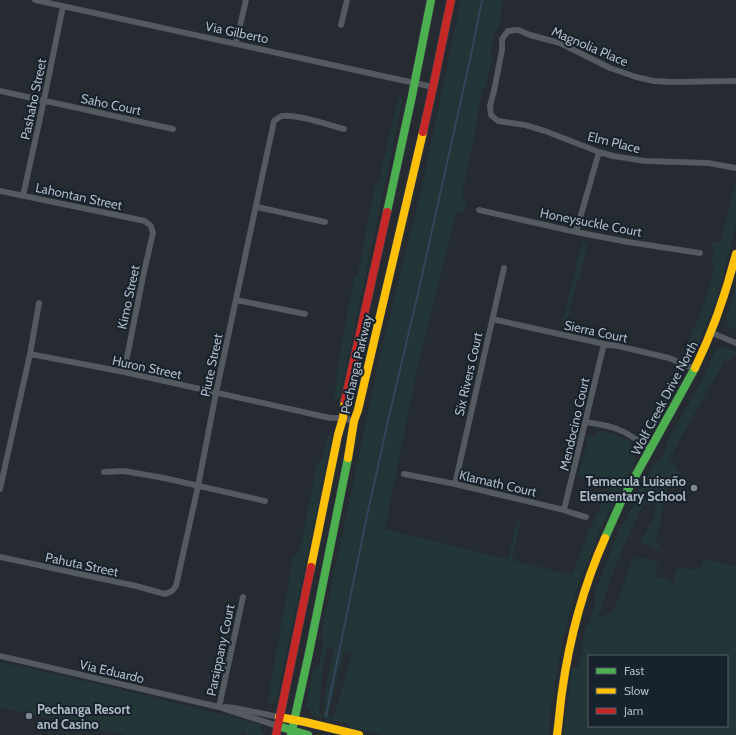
<svg xmlns="http://www.w3.org/2000/svg" width="736" height="735" viewBox="0 0 736 735" font-family="Cabin,sans-serif">
<style>
.green{fill:#223637;fill-rule:evenodd}
.lines{fill:none;stroke-linecap:round;stroke-linejoin:round}
.stream{stroke:#31465b;stroke-width:2}
.street-casing{stroke:#42474c;stroke-width:6}
.fast-casing{stroke:#42474c;stroke-width:9}
.slow-casing{stroke:#42474c;stroke-width:9}
.jam-casing{stroke:#42474c;stroke-width:9}
.street{stroke:#545a60;stroke-width:5.5}
.fast{stroke:#4caf50;stroke-width:8}
.slow{stroke:#ffc107;stroke-width:8}
.jam{stroke:#c62828;stroke-width:8}
.poi-dot{fill:#7d8791;stroke:#18222c;stroke-width:1.5}
.labels{text-anchor:middle;stroke-width:4;stroke-linejoin:round;paint-order:stroke}
.street-label{font-size:13px;fill:#adb8c4;stroke:#18222c}
.poi-label{font-size:13px;font-weight:bold;fill:#adb8c4;stroke:#18222c;text-anchor:end}
</style>
<rect width="100%" height="100%" fill="#252b31"/>
<path class="green" d="M461,0H503L499,24L500,26C492,33 492,44 490,53L493,54L485,89H483L477,113L478,117L462,194L467,202L464,208V212L456,214L417,371L385,529L508,559L518,518L521,519L512,560L572,575L589,531L611,486L578,477L589,435L593,437L597,433L596,430C609,432 622,436 632,444L630,447L634,457L637,459L600,530L588,562L581,577L570,612L562,645L556,677L550,715L549,735H383L348,727V724L314,716L306,706L313,673L319,664L323,646L322,630L382,346L420,195ZM327,647L334,649L327,680L323,715L319,714L322,673ZM344,651L352,652L342,689L333,718L328,716Z
M398,97L403,98L339,401L336,400L334,399L337,371L354,277L358,274L375,184L379,181Z
M736,180V225L730,249L716,301L694,354L691,353L684,357L683,359H681L702,310L715,267L711,263C715,256 715,251 711,244L712,243L721,241Z
M582,241L588,243L580,276L577,281L566,325L562,324Z
M736,282V325L734,330L729,328L726,322L730,304Z
M723,347L736,352V355H734L731,361L726,358L668,461L674,462L679,472L678,476L670,475L656,542L663,552L640,542L653,519L656,503L651,502L650,505L644,503L621,552L610,581L598,619L610,613L615,607L634,556L641,559L643,556L656,562V564H658L656,577L671,580L670,584L673,585L676,572H677L678,569L681,567L697,570L698,566L702,567L703,559L736,566V735H563L572,668H576L579,666L582,651L581,649L585,628L589,623L595,603L596,599L594,595L621,525L624,524L630,511L637,500L636,495L655,463C661,459 667,449 667,442C684,412 702,383 715,351ZM589,656H727V726H589Z
M678,366L679,367L677,369L680,376L683,377L653,430L649,427L642,430Z
M329,435H332L314,525L276,702H274L270,704L268,701L293,556L299,553L317,463L322,460L327,436Z
M0,662L98,684L259,724V726L264,735H245V732L241,731V735H126L0,707Z"/>
<g class="lines">
<path class="stream" d="M326,716L365,525L390,412L419,289L471,55L482,0"/>
<g class="street-casing">
<path id="street" d="M35,0L433,87
M341,25L347,0
M236,43L246,0
M736,81L672,82L654,81L636,77L610,68L560,43L530,35L518,30L508,31L502,39V50L494,91L490,106L491,115L498,121L525,125L545,131L599,152L613,156L645,161L708,163L736,168
M0,91L173,129
M0,191L145,221L151,226L153,233L144,272L124,372
M23,196L44,100L63,6
M257,207L325,222
M479,210L576,232L628,242L700,253
M576,232L599,152
M236,300L305,314
M492,319L604,344L618,346L669,358L695,369
M712,333L736,343
M30,354L124,372L330,418H343L354,421
M585,422C596,424 607,425 617,429C629,433 640,442 650,449
M104,472L124,471L164,478L265,501
M404,474L455,484L564,510L572,513L586,517
M455,484L504,268
M0,489L30,354L39,303
M564,510L604,344
M0,557L136,586L165,594L172,591L176,586L198,486L216,393L274,121C277,119 279,117 282,116C298,114 328,125 344,129
M0,656L219,707C238,714 258,719 278,726
M219,707L243,597
M225,707L235,708L279,717"/>
</g>
<g class="fast-casing">
<path id="fast" d="M387,212L412,96L431,0
M605,538L621,502L695,368
M278,726L308,735
M291,735L309,653L348,458"/>
</g>
<g class="slow-casing">
<path id="slow" d="M695,368C713,331 726,293 736,254
M348,458L354,421L358,410L423,132
M311,567L338,435L343,418L345,400
M279,717L305,722L359,735
M557,735C559,721 560,706 562,692C569,641 584,585 605,538"/>
</g>
<g class="jam-casing">
<path id="jam" d="M423,132L433,87L451,0
M345,400L387,212
M276,735L311,567"/>
</g>
<use href="#street" class="street"/>
<use href="#fast" class="fast"/>
<use href="#slow" class="slow"/>
<use href="#jam" class="jam"/>
</g>
<g class="poi-dot">
<circle cx="694" cy="488" r="4"/>
<circle cx="29" cy="716" r="4"/>
</g>
<g class="labels">
<g class="street-label">
<text transform="translate(237 32) rotate(12)" y="5">Via Gilberto</text>
<text transform="translate(590 46) rotate(23)" y="5">Magnolia Place</text>
<text transform="translate(33 99) rotate(-78)" y="5">Pashaho Street</text>
<text transform="translate(111 104) rotate(12)" y="5">Saho Court</text>
<text transform="translate(614 142) rotate(14)" y="5">Elm Place</text>
<text transform="translate(79 196) rotate(12)" y="5">Lahontan Street</text>
<text transform="translate(591 222) rotate(11)" y="5">Honeysuckle Court</text>
<text transform="translate(128 297) rotate(-78)" y="5">Kimo Street</text>
<text transform="translate(596 331) rotate(12)" y="5">Sierra Court</text>
<text transform="translate(356 364) rotate(-77)" y="5">Pechanga Parkway</text>
<text transform="translate(211 365) rotate(-78)" y="5">Piute Street</text>
<text transform="translate(147 367) rotate(12)" y="5">Huron Street</text>
<text transform="translate(468 374) rotate(-77)" y="5">Six Rivers Court</text>
<text transform="translate(664 398) rotate(-62)" y="5">Wolf Creek Drive North</text>
<text transform="translate(574 424) rotate(-77)" y="5">Mendocino Court</text>
<text transform="translate(498 483) rotate(13)" y="5">Klamath Court</text>
<text transform="translate(82 564) rotate(12)" y="5">Pahuta Street</text>
<text transform="translate(220 650) rotate(-78)" y="5">Parsippany Court</text>
<text transform="translate(112 671) rotate(13)" y="5">Via Eduardo</text>
</g>
<g class="poi-label">
<text x="686" y="486">Temecula Luiseño<tspan x="686" dy="15">Elementary School</tspan></text>
<text x="37" y="714" text-anchor="start">Pechanga Resort<tspan x="37" dy="15">and Casino</tspan></text>
</g>
</g>
<rect x="588" y="655" width="140" height="72" fill="#18222c" stroke="#545e69"/>
<rect x="596" y="668" width="20" height="6" fill="#4caf50" stroke="#545e69"/>
<text x="624" y="675" font-size="12" fill="#adb8c4">Fast</text>
<rect x="596" y="688" width="20" height="6" fill="#ffc107" stroke="#545e69"/>
<text x="624" y="695" font-size="12" fill="#adb8c4">Slow</text>
<rect x="596" y="708" width="20" height="6" fill="#c62828" stroke="#545e69"/>
<text x="624" y="715" font-size="12" fill="#adb8c4">Jam</text>
</svg>
